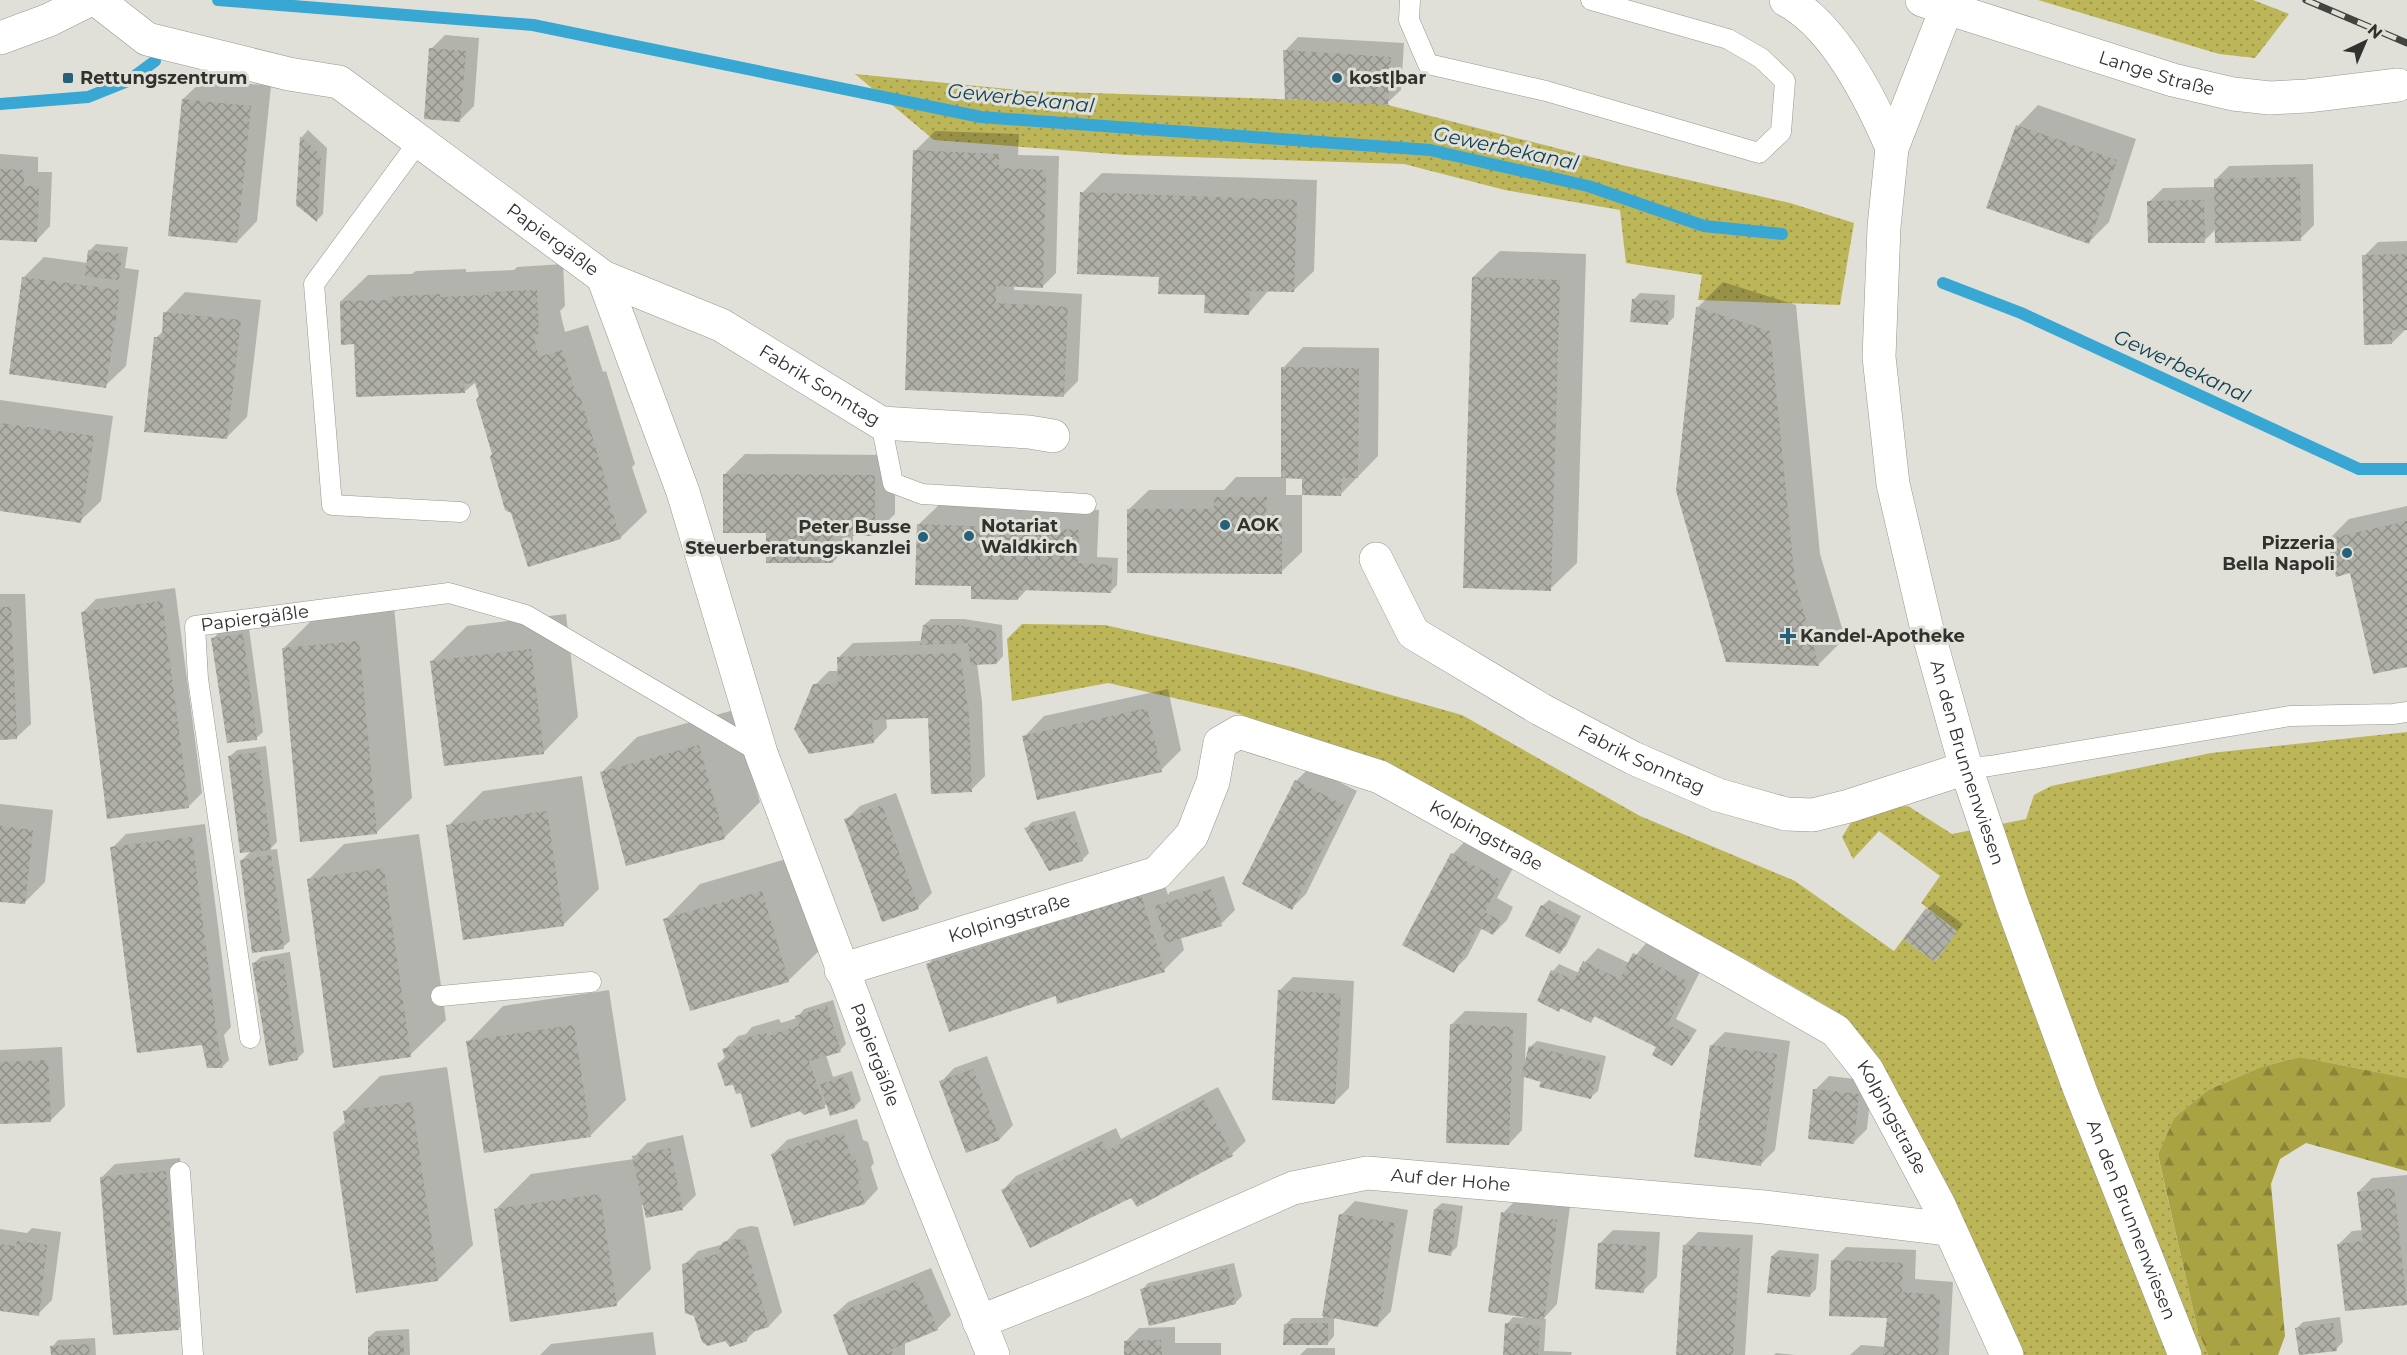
<svg xmlns="http://www.w3.org/2000/svg" width="2407" height="1355" viewBox="0 0 2407 1355" font-family="Montserrat,sans-serif">
<style>
.grass{fill:url(#grass-dots)}
.forest{fill:url(#forest-firs)}
.shadow{fill:#0003}
.lines{fill:none;stroke-linecap:round;stroke-linejoin:round}
.stream{stroke:#39a7d4;stroke-width:12}
.building{fill:url(#building-cross-hatch)}
.lane-casing{stroke:#96958f;stroke-width:21}
.street-casing{stroke:#96958f;stroke-width:34}
.secondary-casing{stroke:#96958f;stroke-width:34}
.lane{stroke:#fff;stroke-width:20}
.street{stroke:#fff;stroke-width:33}
.secondary{stroke:#fff;stroke-width:33}
.rail-casing{stroke:#434340;stroke-width:7}
.rail{stroke:#e0e0d9;stroke-width:4.5;stroke-dasharray:14;stroke-linecap:butt}
.poi-dot{fill:#266079;stroke:#e0e0d9;stroke-width:2}
.labels{text-anchor:middle;stroke-width:6;stroke-linejoin:round;paint-order:stroke}
.street-label{font-size:18px;fill:#31312e;stroke:#e0e0d9}
.poi-label{font-size:18px;font-weight:bold;fill:#31312e;stroke:#e0e0d9;text-anchor:start}
.water-label{font-size:20px;font-style:italic;fill:#134154;stroke:#e0e0d9}
</style>
<defs>
<pattern id="grass-dots" width="8" height="8" patternUnits="userSpaceOnUse" patternTransform="scale(1.5)"><rect width="8" height="8" fill="#bcb659"/><path d="M2 2h.1M6 6h.1" fill="none" stroke="#99954a" stroke-width="1.8" stroke-linecap="round"/></pattern>
<pattern id="forest-firs" width="22" height="20" patternUnits="userSpaceOnUse" patternTransform="scale(1.5)"><rect width="22" height="20" fill="#a9a344"/><path d="M5 1l3.5 6h-7zM16 11l3.5 6h-7z" fill="#8a8539"/></pattern>
<pattern id="building-cross-hatch" width="8" height="8" patternUnits="userSpaceOnUse" patternTransform="scale(1.5)"><rect width="8" height="8" fill="#b0b0a9"/><path d="M0 0l8 8M0 8l8-8" fill="none" stroke="#90908a"/></pattern>
</defs>
<rect width="100%" height="100%" fill="#e0e0d9"/>
<path class="grass" d="M2038,0H2253L2289,14L2255,58L2219,54Z
M855,74L1028,91L1373,102L1388,105L1622,165L1790,203L1854,223L1840,305L1698,300L1702,275L1626,263L1620,210L1505,190L1404,164L1126,155L934,140Z
M1022,624L1105,625L1292,667L1462,715L1640,816L1795,881L1894,951L1903,939L1935,962L1957,931L1921,903L1940,876L1879,831L1853,859L1842,837L1852,821L1895,807L1908,806L1952,834L2026,819L2034,795L2051,786L2211,753L2407,732V1078L2300,1057L2261,1067L2208,1090L2174,1118L2158,1156L2198,1331L2208,1355H2024L1951,1199L1880,1061L1844,1016L1756,965L1385,766L1231,711L1108,683L1012,701L1007,639Z"/>
<path class="forest" d="M2300,1057L2407,1078V1171L2306,1143L2280,1159L2271,1184L2285,1336L2278,1355H2208L2198,1331L2158,1155L2174,1118L2208,1090L2261,1067Z"/>
<path class="shadow" d="M445,35L479,38L474,106L460,120L431,49Z
M1298,37L1404,43L1401,90L1387,103L1285,51Z
M204,79L271,86L257,221L237,242L183,99Z
M2038,105L2136,139L2109,222L2089,242L2018,126Z
M308,130L327,148L323,214L317,220L297,204L302,137Z
M935,131L1019,134L1018,155L1059,156L1056,273L1042,287L1014,286V290L1082,294L1078,381L1064,395L992,391L915,151Z
M0,154L38,157V172H52L50,226L37,240L0,239Z
M2313,164L2314,225L2300,239L2216,229L2204,241L2149,202L2163,188L2215,187V180L2229,166Z
M1102,173L1317,180L1314,271L1293,291L1269,290L1249,313L1160,275L1082,193Z
M2407,241V328L2392,343L2364,256L2378,242Z
M96,244L128,247L125,268L139,270L126,366L105,386L24,277L44,257L88,263L89,251Z
M1500,251L1586,254L1577,563L1550,589L1473,277Z
M563,264L565,306L560,311L565,332L588,325L603,372L606,371L635,464L632,467L647,512L620,538L512,512L476,382L464,392L355,343L341,301L368,275L412,274L416,271L466,269V272L514,270L517,267Z
M1723,282L1796,305L1820,554L1845,638L1819,664L1727,660L1697,308Z
M185,292L261,300L247,417L226,438L156,338L164,330L165,313Z
M1640,293L1675,295L1674,317L1667,324L1633,300Z
M1303,347L1379,348L1378,456L1341,494L1304,477H1286V495H1302V552L1281,572L1128,510L1149,490H1224L1236,477H1282L1283,368Z
M0,400L113,416L101,501L80,521L0,510Z
M745,454L895,455V514L874,535H853V542L833,562L768,532L724,475Z
M939,505L1099,510L1097,557L1118,558L1117,585L1111,591L1028,588L1018,599L972,585L918,525Z
M2407,506V665L2351,571L2328,540L2349,519Z
M175,588L202,793L188,807L82,613L96,599Z
M0,594H25L31,724L17,737L0,738Z
M394,606L412,798L376,833L283,649L319,613Z
M566,614L578,717L543,753L432,661L467,626Z
M931,619H964L1002,625L1003,656L997,663H977L982,702L985,776L971,790L929,716L886,718L887,728L873,742L815,685L829,671H839V657L853,643L922,641L924,625Z
M249,628L263,732L256,738L213,639L219,632Z
M1168,689L1181,750L1161,770L1024,737L1044,716Z
M734,710L760,802L724,838L602,772L637,737Z
M266,746L277,842L269,850L277,849L290,941L283,947L242,860L252,850L230,756L237,750Z
M1310,767L1357,791L1306,894L1292,908L1296,781Z
M582,776L599,889L564,924L448,826L483,791Z
M896,793L932,893L918,907L846,820L860,806Z
M0,804L53,810L45,882L24,903L0,900Z
M1075,811L1089,853L1082,860L1026,828L1032,822Z
M205,824L231,1027L224,1035L229,1060L222,1067L203,1043L112,848L126,834Z
M419,834L446,1020L410,1055L308,880L344,844Z
M1466,840L1514,866L1497,898L1513,907L1507,920L1493,934L1482,928L1467,957L1453,971V854Z
M797,856L824,946L788,981L665,920L700,884Z
M1162,875L1168,895L1170,892L1224,876L1235,910L1221,924L1181,938L1184,950L1164,970L1057,994L928,964L948,944Z
M1549,900L1581,916L1566,946L1560,952L1542,906Z
M1934,903L1963,924L1935,960L1927,909Z
M1648,941L1702,968L1676,1019L1697,1030L1678,1057L1596,1015L1591,1021L1562,1007L1559,1011L1553,971L1559,964L1579,973L1585,962L1598,948L1629,963Z
M290,952L304,1052L297,1059L254,963L261,957Z
M1293,977L1354,981L1349,1088L1335,1102L1279,991Z
M609,990L626,1100L591,1135L468,1042L503,1006Z
M833,1000L846,1044L840,1050L826,1055L833,1077L852,1071L861,1100L854,1107L827,1103L824,1107L800,1110L742,1091L719,1063L726,1056L724,1050L738,1036L746,1034L752,1027L779,1019L781,1023L797,1018L804,1009Z
M1465,1011L1527,1013L1525,1062L1530,1047L1537,1041L1606,1056L1598,1091L1591,1097L1524,1076L1522,1130L1509,1144L1451,1025Z
M1725,1032L1790,1041L1775,1150L1761,1164L1711,1046Z
M62,1047L65,1106L51,1120L0,1123V1050Z
M987,1056L1013,1125L1000,1139L967,1151L941,1082L954,1068Z
M447,1067L473,1245L438,1280L334,1132L346,1121L345,1111L380,1076Z
M1829,1076L1872,1081L1867,1129L1853,1143L1815,1090Z
M1218,1087L1246,1141L1232,1154L1137,1205L1132,1196L1003,1190L1016,1176L1116,1128L1121,1139Z
M857,1119L863,1140L868,1142L874,1163L871,1167L878,1189L865,1203L795,1224L773,1154L787,1140Z
M683,1135L696,1195L683,1208L642,1205L651,1269L616,1304L496,1209L531,1174L634,1159V1157L647,1143Z
M180,1158L192,1315L178,1329L101,1178L115,1164Z
M2407,1175V1303L2338,1245L2352,1231L2363,1230L2358,1192L2372,1178Z
M1517,1199L1570,1206L1557,1304L1543,1319H1546L1544,1351L1572,1352L1571,1355H1511L1507,1324L1513,1317L1523,1318V1315L1503,1213Z
M1355,1201L1408,1210L1391,1311L1378,1325L1334,1317V1336L1328,1343L1285,1325L1292,1318H1323L1341,1215Z
M1442,1203L1463,1206L1457,1247L1450,1254L1435,1209Z
M751,1226L758,1227L782,1312L769,1326L757,1329L746,1340L684,1265L698,1251L724,1244L738,1229Z
M32,1228L61,1232L52,1300L38,1314L0,1309V1229L27,1233Z
M1613,1230L1660,1232L1657,1277L1643,1291L1599,1244Z
M1698,1232L1753,1235L1745,1355H1678L1684,1246Z
M1846,1247L1916,1250L1915,1279L1953,1282L1949,1355H1850L1861,1345L1886,1347L1888,1317L1832,1261Z
M1779,1250L1819,1254L1816,1289L1809,1296L1772,1256Z
M1234,1263L1242,1296L1235,1303L1142,1290L1148,1283Z
M931,1268L951,1315L937,1329L905,1342V1355H849L834,1315L848,1302Z
M2340,1317L2343,1342L2336,1349L2296,1329L2303,1322Z
M1175,1327V1343H1221V1355H1126V1341L1139,1328Z
M409,1329L410,1355H370L369,1337L376,1331Z
M653,1332L656,1355H540L551,1344Z
M95,1338L96,1355H52V1347L58,1340Z
M1307,1348H1335V1355H1300Z
M1776,1353L1796,1355H1774Z"/>
<g class="lines">
<path class="stream" d="M218,0L533,25L981,117L1430,150L1588,186L1704,226L1782,234
M0,104L88,97L128,81L155,61
M1943,283L2021,313L2359,469H2407"/>
</g>
<path class="building" d="M429,48L466,51L460,122L424,119Z
M1283,50L1391,57L1388,105L1285,99Z
M182,99L251,106L237,243L168,236Z
M2016,125L2117,160L2089,244L1986,208Z
M300,136L321,155L317,222L296,205Z
M913,150L999,154V168L1046,170L1043,288L996,286V303L1068,307L1064,397L905,390Z
M0,169L24,170V186H39L37,242L0,240Z
M2300,177L2301,241L2215,243L2214,179Z
M1080,192L1297,200L1294,292L1250,291L1249,315L1204,313L1205,295L1158,294L1159,277L1077,274Z
M2204,200L2205,243H2148L2147,201Z
M88,250L122,254L119,280L85,276Z
M2407,254V330H2392V344L2364,345L2362,255Z
M22,277L120,290L106,388L9,374Z
M1472,277L1560,280L1551,591L1463,588Z
M537,290L539,334L533,335L539,357L562,350L577,397L580,396L609,492L606,493L621,539L528,567L511,513L505,510L490,457L492,454L476,400L479,396L475,383L464,384L465,393L356,397L354,344L341,345L340,301L388,300V297L440,294V297L487,295L489,292Z
M1632,299L1669,301L1668,325L1630,322Z
M1696,307L1770,331L1795,581L1819,666L1726,662L1676,491Z
M163,312L241,320L227,439L144,432L154,337H162Z
M1281,367L1359,368L1358,478H1342L1341,496L1302,495V479L1281,478Z
M0,423L94,436L81,523L0,511Z
M723,474L875,475V536H834L833,563H766V533H723Z
M1214,497H1267L1266,515L1282,514V574L1127,573V509H1214Z
M2407,521V667L2373,674L2350,573L2336,577L2327,539Z
M917,524L1079,530L1078,563L1112,565L1111,593L1019,590L1018,600L971,599V586L915,585Z
M162,601L189,808L107,819L81,612Z
M0,607H11L17,739L0,740Z
M923,625H957L996,631L997,664L971,665L968,643L920,645Z
M243,634L257,740L227,743L211,638Z
M359,641L377,834L300,842L282,648Z
M531,649L544,754L444,766L430,661Z
M960,653L969,716L972,792L931,794L928,718L872,720L874,743L809,754L794,729L813,684H838L837,657Z
M1147,708L1162,772L1037,800L1022,736Z
M699,745L725,839L626,866L600,772Z
M259,752L271,850L240,853L228,756Z
M1295,780L1344,805L1292,910L1242,884Z
M882,805L919,909L882,922L844,819Z
M547,811L564,926L463,940L446,825Z
M1069,817L1083,861L1049,871L1024,828Z
M0,826L33,830L25,904L0,902Z
M192,837L218,1043L223,1068H207L202,1045L137,1053L132,1017L110,847Z
M1451,853L1501,880L1485,912L1501,921L1493,935L1478,927L1454,973L1402,945Z
M271,855L284,949L252,953L240,860Z
M384,868L411,1057L333,1068L307,879Z
M1211,889L1222,926L1166,943L1155,906Z
M762,891L789,982L690,1011L663,919Z
M1141,895L1165,972L1057,1004L1056,996L949,1032L926,964Z
M1541,905L1576,923L1560,954L1525,936Z
M1926,908L1957,931L1935,962L1903,939Z
M1633,953L1689,982L1668,1024L1692,1038L1672,1066L1652,1055L1656,1047L1594,1016L1591,1023L1560,1008L1559,1012L1537,1001L1551,970L1574,980L1583,961L1620,979Z
M283,958L298,1060L269,1066L252,963Z
M1278,990L1341,994L1335,1104L1272,1100Z
M827,1006L841,1052L809,1061L825,1108L804,1115L800,1111L751,1128L741,1093L736,1094L733,1085L725,1086L717,1063L726,1060L722,1049L738,1045L737,1041L766,1032L767,1036L799,1026L795,1016Z
M1450,1024L1513,1027L1509,1145L1446,1143Z
M574,1025L591,1137L484,1153L466,1041Z
M1710,1045L1777,1054L1761,1166L1694,1157Z
M1529,1046L1600,1063L1591,1099L1539,1087L1541,1082L1521,1076Z
M48,1060L51,1122L0,1124V1062Z
M973,1069L1000,1140L966,1153L939,1081Z
M845,1077L855,1108L830,1116L820,1084Z
M1813,1089L1859,1094L1854,1144L1808,1139Z
M1204,1100L1233,1156L1137,1207L1131,1198L1030,1248L1001,1190L1102,1141L1107,1151Z
M412,1102L438,1281L356,1293L333,1132L346,1130L343,1111Z
M843,1132L850,1154L854,1155L861,1179L858,1181L865,1204L794,1226L771,1154Z
M670,1148L683,1210L646,1218L632,1156Z
M166,1171L179,1330L113,1335L100,1177Z
M2394,1188L2407,1305L2345,1311L2337,1244L2363,1241L2357,1192Z
M600,1194L617,1306L510,1322L494,1209Z
M1434,1209L1457,1212L1451,1256L1428,1252Z
M1501,1212L1557,1220L1544,1320L1488,1312Z
M1339,1214L1395,1223L1378,1327L1322,1316Z
M736,1239L744,1240L769,1327L748,1333L747,1341L730,1347L725,1341L708,1346L702,1342L694,1316L685,1313L682,1264L720,1253L719,1249L723,1242Z
M17,1241L47,1245L39,1316L0,1311V1244L16,1246Z
M1598,1243L1646,1246L1644,1293L1595,1289Z
M1683,1245L1740,1248L1733,1355H1676Z
M1771,1256L1814,1260L1810,1297L1767,1293Z
M1831,1260L1903,1263L1902,1292L1940,1295L1938,1355H1883L1887,1318L1829,1316Z
M1227,1268L1236,1304L1149,1326L1140,1289Z
M917,1281L938,1330L892,1349V1355H848L833,1315Z
M1328,1323V1345H1283L1284,1324Z
M1505,1323L1540,1326L1538,1355H1503Z
M2333,1323L2337,1351L2299,1355L2295,1328Z
M403,1335L404,1355H368V1337Z
M1161,1340L1162,1355H1124V1341Z
M89,1344L90,1355H51L50,1346Z"/>
<g class="lines">
<g class="lane-casing">
<g id="lane">
<path d="M1410,0L1409,20L1428,64L1546,91L1759,153L1781,132L1785,81L1761,58L1728,39L1591,0"/>
<path d="M419,141L314,284L332,505L460,512"/>
<path d="M881,423L893,483L922,494L1086,504"/>
<path d="M1966,768L1990,766L2290,716L2393,714L2407,712"/>
<path d="M441,996L591,982"/>
<path id="s1" d="M250,1038L198,679L195,626L449,593L526,615L761,753"/>
<path d="M180,1172L193,1355"/>
</g>
</g>
<g class="street-casing">
<g id="street">
<path id="s2" d="M97,0L147,39L289,74L339,82L603,277L683,492L761,753L914,1158L993,1355"/>
<path id="s3" d="M603,277L721,325L881,423L1029,432L1053,436"/>
<path id="s4" d="M1376,559L1413,633L1540,709L1633,758L1718,795L1786,814L1813,815L1849,806L1966,768"/>
<path id="s5" d="M841,970L1157,873L1192,835L1213,782L1220,743L1239,732L1380,777L1733,972L1836,1031L1867,1070L1939,1205L2007,1355"/>
<path id="s6" d="M979,1322L1084,1280L1293,1188L1367,1173L1764,1207L1948,1229"/>
</g>
</g>
<g class="secondary-casing">
<g id="secondary">
<path d="M1786,0C1835,26 1871,99 1892,148"/>
<path id="s7" d="M1922,0L2173,80L2233,94L2270,98L2307,96L2398,85"/>
<path id="s8" d="M1947,7L1892,148L1884,227L1879,357L1893,484L1926,625L1966,768L2012,904L2080,1090L2185,1355"/>
<path d="M0,38L49,20L89,0"/>
</g>
</g>
<use href="#lane" class="lane"/>
<use href="#street" class="street"/>
<use href="#secondary" class="secondary"/>
<g class="rail-casing">
<path id="rail" d="M2306,0L2407,43"/>
</g>
<use href="#rail" class="rail"/>
</g>
<g class="poi-dot">
<rect x="62" y="72" width="12" height="12" rx="3"/>
<circle cx="1337" cy="78" r="6"/>
<circle cx="1225" cy="525" r="6"/>
<circle cx="969" cy="536" r="6"/>
<circle cx="923" cy="537" r="6"/>
<circle cx="2347" cy="553" r="6"/>
<path d="M1785 627h6v6h6v6h-6v6h-6v-6h-6v-6h6z"/>
</g>
<g class="labels">
<g class="street-label">
<text dy="6" stroke="none"><textPath href="#s7" startOffset="246">Lange Straße</textPath></text>
<text dy="6" stroke="none"><textPath href="#s2" startOffset="526">Papiergäßle</textPath></text>
<text dy="6" stroke="none"><textPath href="#s3" startOffset="243">Fabrik Sonntag</textPath></text>
<text dy="6" stroke="none"><textPath href="#s1" startOffset="476">Papiergäßle</textPath></text>
<text dy="6" stroke="none"><textPath href="#s4" startOffset="344">Fabrik Sonntag</textPath></text>
<text dy="6" stroke="none"><textPath href="#s8" startOffset="777">An den Brunnenwiesen</textPath></text>
<text dy="6" stroke="none"><textPath href="#s5" startOffset="770">Kolpingstraße</textPath></text>
<text dy="6" stroke="none"><textPath href="#s5" startOffset="176">Kolpingstraße</textPath></text>
<text dy="6" stroke="none"><textPath href="#s2" startOffset="1413">Papiergäßle</textPath></text>
<text dy="6" stroke="none"><textPath href="#s5" startOffset="1274">Kolpingstraße</textPath></text>
<text dy="6" stroke="none"><textPath href="#s6" startOffset="501">Auf der Hohe</textPath></text>
<text dy="6" stroke="none"><textPath href="#s8" startOffset="1263">An den Brunnenwiesen</textPath></text>
</g>
<g class="poi-label">
<text x="80" y="84">Rettungszentrum</text>
<text x="1349" y="84">kost|bar</text>
<text x="1237" y="531">AOK</text>
<text x="981" y="532">Notariat<tspan x="981" dy="21">Waldkirch</tspan></text>
<text x="911" y="533" text-anchor="end">Peter Busse<tspan x="911" dy="21">Steuerberatungskanzlei</tspan></text>
<text x="2335" y="549" text-anchor="end">Pizzeria<tspan x="2335" dy="21">Bella Napoli</tspan></text>
<text x="1800" y="642">Kandel-Apotheke</text>
</g>
<g class="water-label">
<text transform="translate(1021 98) rotate(6)" y="7">Gewerbekanal</text>
<text transform="translate(1506 148) rotate(12)" y="7">Gewerbekanal</text>
<text transform="translate(2182 366) rotate(25)" y="7">Gewerbekanal</text>
</g>
</g>
<g transform="translate(2365 42) rotate(44)" stroke="#e0e0d9" stroke-width="4.5" paint-order="stroke">
<path d="M0-4.5L10 22L0 15L-10 22Z" fill="#31312e"/>
<text y="-9" font-size="16" font-weight="bold" text-anchor="middle" fill="#31312e">N</text>
</g>
</svg>
